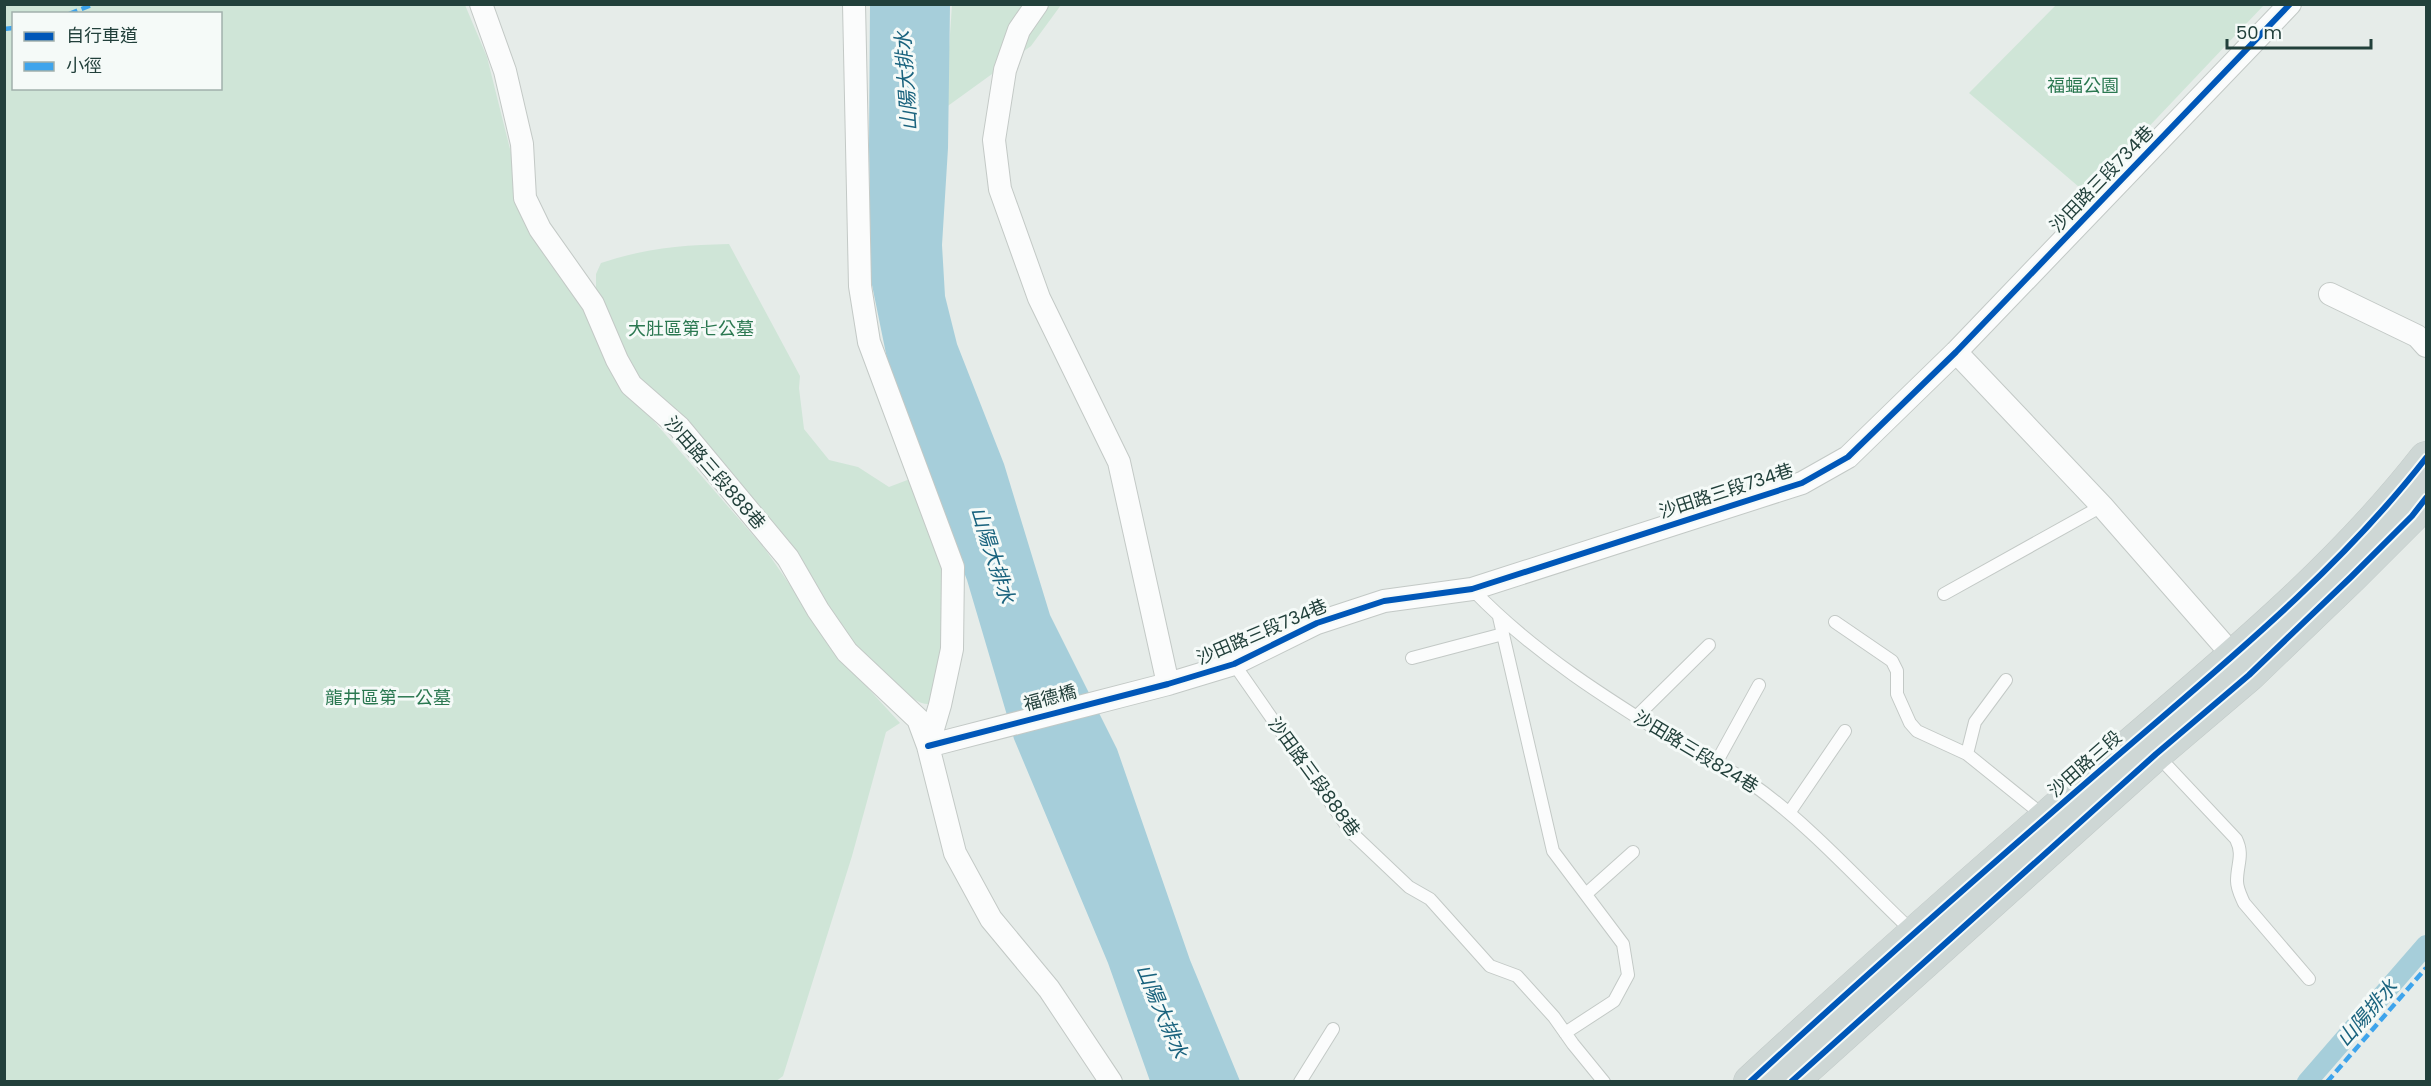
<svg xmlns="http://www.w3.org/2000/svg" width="2431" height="1086" viewBox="0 0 2431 1086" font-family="Poppins,'Noto Sans TC',sans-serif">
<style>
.green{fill:#cfe5d7;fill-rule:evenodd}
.water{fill:#a6ceda}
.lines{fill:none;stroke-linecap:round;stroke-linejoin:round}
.canal{stroke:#a6ceda;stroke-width:20}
.lane-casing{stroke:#c3c9c6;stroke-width:14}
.street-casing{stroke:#c3c9c6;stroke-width:24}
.primary-casing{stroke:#c2cac8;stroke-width:34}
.lane{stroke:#fbfcfc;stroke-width:12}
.street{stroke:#fbfcfc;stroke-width:22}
.primary{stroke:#ced7d5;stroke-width:33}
.quiet{stroke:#3ea4ec;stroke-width:4.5;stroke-dasharray:9 4.5;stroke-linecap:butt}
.cycleway-casing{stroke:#f5faf8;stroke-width:10}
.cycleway{stroke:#0057b8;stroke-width:6}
.labels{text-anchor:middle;stroke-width:6;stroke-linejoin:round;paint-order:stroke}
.park-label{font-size:18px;fill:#2b7851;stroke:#f5faf8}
.street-label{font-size:18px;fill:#22403b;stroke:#f5faf8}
.water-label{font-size:20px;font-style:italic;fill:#1a637e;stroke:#f5faf8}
</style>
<rect width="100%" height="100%" fill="#e6ece9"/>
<path class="green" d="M2057,4H2264V5L2086,193L1969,93Z
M5,5H465L487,57L532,237L561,279L589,314L612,373L765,549L842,660L900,723L886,732L852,856L783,1076L775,1082H5ZM14,14H220V88H14Z
M952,5H1061L1031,46L945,108Z
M729,244L800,376L799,388L804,429L829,460L858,467L889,487L910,479L944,572L947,629L929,704C914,706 880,671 868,661L624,366L596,294V274L601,263C646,248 681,245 729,244Z"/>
<path class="water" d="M870,5H950L948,148L942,245L945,296L957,344L1004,464L1050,615L1117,749L1190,960L1240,1081H1150L1108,963L1014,739L967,580L894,393L871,280L869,146Z"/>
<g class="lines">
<path class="canal" d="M2307,1082L2426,945"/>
<g class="lane-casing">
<path id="lane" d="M1472,589C1534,654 1612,702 1688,749C1708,761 1734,771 1752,784C1810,825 1861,883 1913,932
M1944,594L2102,506
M1499,617L1553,851L1623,944L1628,975L1614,1001L1565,1033
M1835,622L1892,661L1897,671V694L1910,723L1917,731L1967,754L2045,817
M1412,658L1503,634
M1234,664L1351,832L1409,887L1430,899L1490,966L1517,976L1554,1017L1573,1044L1604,1082
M1636,717L1709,645
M1967,754L1975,722L2006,680
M2157,755L2236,839C2244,855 2237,864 2237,881C2237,889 2241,896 2244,903L2309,979
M1715,765L1759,685
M1789,813L1845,731
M1586,894L1633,852
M1300,1082L1333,1029"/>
</g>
<g class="street-casing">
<path id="street" d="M481,4L505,71L522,144L525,198L540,229L593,304L617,360L631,385L679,427L788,558L818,610L847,652L918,719L928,746L955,853L991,919L1049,989L1111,1082
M854,4L860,286L869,342L953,567L952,649L940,705L928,746
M1037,4L1019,30L1005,70L994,140L1000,189L1039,298L1119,462L1168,684
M2330,294L2417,336L2426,346
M1956,352L2102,506L2243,667
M928,746L1168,684L1234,664L1317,623L1384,601L1472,589L1802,483L1848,457L1956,352L2290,4"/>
</g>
<g class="primary-casing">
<path id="primary" d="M1750,1082C1871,970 1993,863 2117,756C2226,662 2338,571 2426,458
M1791,1082L2156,754L2249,675L2351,577L2412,516L2426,498"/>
</g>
<use href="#lane" class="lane"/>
<use href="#street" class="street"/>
<use href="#primary" class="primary"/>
<path class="quiet" d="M69,14L94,4
M4,29L14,28
M2327,1082L2426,968"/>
<g class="cycleway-casing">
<path id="cycleway" d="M928,746L1168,684L1234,664L1317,623L1384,601L1472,589L1802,483L1848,457L1956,352L2290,4
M1750,1082C1871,970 1993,863 2117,756C2226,662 2338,571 2426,458
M1791,1082L2156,754L2249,675L2351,577L2412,516L2426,498"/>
</g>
<use href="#cycleway" class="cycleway"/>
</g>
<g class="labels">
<g class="park-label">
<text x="2083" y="92">福蝠公園</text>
<text x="691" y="335">大肚區第七公墓</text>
<text x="388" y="704">龍井區第一公墓</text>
</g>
<g class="street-label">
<text transform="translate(2102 179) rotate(-46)" y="6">沙田路三段734巷</text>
<text transform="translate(715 473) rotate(49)" y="6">沙田路三段888巷</text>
<text transform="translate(1726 491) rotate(-18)" y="6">沙田路三段734巷</text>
<text transform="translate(1262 632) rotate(-23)" y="6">沙田路三段734巷</text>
<text transform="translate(1050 698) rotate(-15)" y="6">福德橋</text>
<text transform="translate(1696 752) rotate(31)" y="6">沙田路三段824巷</text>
<text transform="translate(2085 764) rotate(-41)" y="6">沙田路三段</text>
<text transform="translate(1314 777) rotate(54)" y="6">沙田路三段888巷</text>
</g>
<g class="water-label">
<text transform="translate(906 81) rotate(-94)" y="7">山陽大排水</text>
<text transform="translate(993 555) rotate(72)" y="7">山陽大排水</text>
<text transform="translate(1162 1011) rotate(67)" y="7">山陽大排水</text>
<text transform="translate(2367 1013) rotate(-49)" y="7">山陽排水</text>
</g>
</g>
<rect width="2431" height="1086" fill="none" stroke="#22403b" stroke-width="12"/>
<rect x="12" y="12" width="210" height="78" fill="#f5faf8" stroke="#a1b0ac" stroke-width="1.5"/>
<rect x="24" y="32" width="30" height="9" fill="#0057b8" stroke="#a1b0ac" stroke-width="1.5"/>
<text x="66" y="42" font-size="18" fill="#22403b">自行車道</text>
<rect x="24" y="62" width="30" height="9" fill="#3ea4ec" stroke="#a1b0ac" stroke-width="1.5"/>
<text x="66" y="72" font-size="18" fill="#22403b">小徑</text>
<path d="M2227 39v9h144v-9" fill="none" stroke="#22403b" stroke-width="3"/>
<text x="2236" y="39" font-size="18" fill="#22403b" stroke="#f5faf8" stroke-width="4.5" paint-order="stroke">50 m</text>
</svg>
